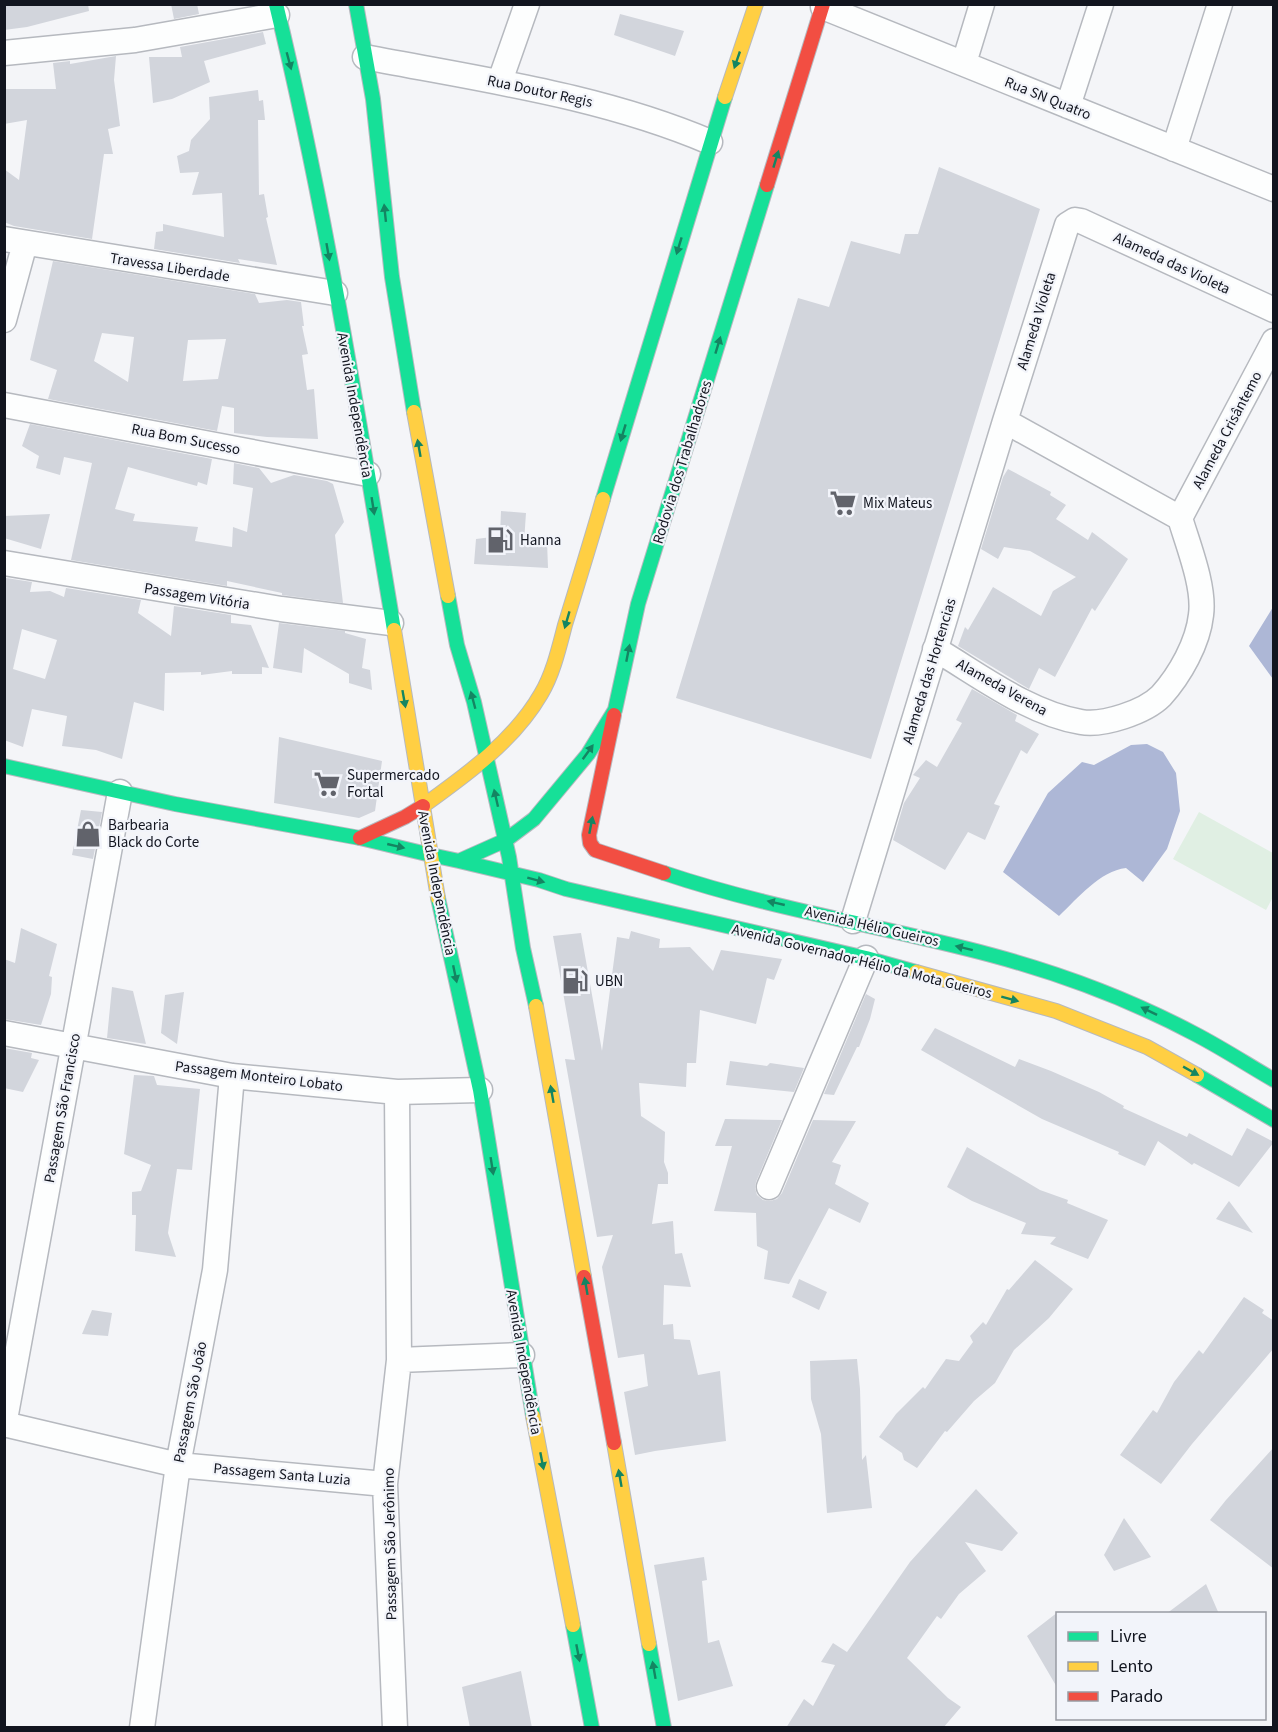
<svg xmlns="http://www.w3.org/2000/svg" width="1278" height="1732" viewBox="0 0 1278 1732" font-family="'Source Sans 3',sans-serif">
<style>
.green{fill:#e0efe3}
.water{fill:#adb7d6}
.building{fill:#d2d5dc;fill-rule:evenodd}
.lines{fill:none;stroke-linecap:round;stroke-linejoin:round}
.street-casing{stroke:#b6b9bf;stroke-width:27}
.fast-casing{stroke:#b6b9bf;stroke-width:16}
.slow-casing{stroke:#b6b9bf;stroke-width:16}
.jam-casing{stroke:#b6b9bf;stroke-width:16}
.street{stroke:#fdfefe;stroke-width:24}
.fast{stroke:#16e098;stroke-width:14}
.slow{stroke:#ffcf43;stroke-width:14}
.jam{stroke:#f24e42;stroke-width:14}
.oneway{fill:#148562}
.labels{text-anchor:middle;stroke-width:4.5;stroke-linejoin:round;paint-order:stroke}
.street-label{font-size:15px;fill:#12151f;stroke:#f2f4fa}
.poi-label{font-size:15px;fill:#12151f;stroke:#f2f4fa;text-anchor:start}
</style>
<rect width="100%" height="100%" fill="#f4f5f8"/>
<path class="green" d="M1199,812L1273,853V897L1266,910L1173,859Z"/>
<path class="water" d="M1273,607V679L1249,646Z
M1147,744L1163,752L1176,773L1180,811L1167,849L1143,882L1126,868C1100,871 1078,898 1059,916L1003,872L1048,793L1082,762L1094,765L1131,745Z"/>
<path class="building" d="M4,4H88L89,11L27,27L4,30Z
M171,4H197L199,14L174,19Z
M620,14L684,31L675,56L614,35Z
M263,32L266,44L204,61L210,82L172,99L153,103L149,57H182L180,47Z
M116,56L114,80L120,126L108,129L113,154H104L92,239L14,226L4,222V169L19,180L27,120L4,124V89H56L53,63L70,61V64Z
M258,90L259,101L263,100L265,120H258L259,195L264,194L268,217L266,218L277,265L238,259L240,263L154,249L156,232L163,231V224L224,237L222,193L192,195L199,172L180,173L177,156L189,151L191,140L210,119L209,97Z
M939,167L1040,209L871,759L676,698L798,298L829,307L851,241L900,254L905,234H918Z
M53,261L255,294L259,303L287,300L301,302L304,326H302L308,354L302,355L307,390L314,389L318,439L267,437L234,433V408L222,406L217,431L48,399L57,370L30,360ZM102,333L134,337L128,382L94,361ZM226,339L218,379L183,381L188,340Z
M30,424L212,459L207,485L198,482L197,486L128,467L115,509L135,514L133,521L198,527L195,541L232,547L233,527L247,532L253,488L233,484L234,463L259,468L271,483L294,475L327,481L333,484L344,522L335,535L343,603L282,595V593L227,581V586L71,560L92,463L64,457L60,475L36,468L39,456L22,446Z
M1008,469L1051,492L1050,495L1066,505L1056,519L1088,540L1092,532L1128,559L1095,611L1092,608L1055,677L1039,668L1029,689L958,646L965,627L968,630L993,587L1041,616L1053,591L1076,577L1030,551L1004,547L998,559L981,549L1003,477Z
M501,511L526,513L524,542L547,541L548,568L474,564L476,539L500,536Z
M50,514L41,549L4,538V516Z
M6,578L32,582L30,592L50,591L64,597L66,588L141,600L138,613L171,636L174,606L231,615V623L251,625L269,668L262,667V674H232V671L201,675V672L165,673L164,711L134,702L122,759L96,750L62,746L67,716L32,709L23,747L4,740V583ZM22,629L57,640L45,679L13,669Z
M279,623L345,631V633L366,639L362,668L370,670L372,690L349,683V674L304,648L302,673L273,668Z
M972,689L1017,715L1015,721L1039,734L1027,754L1021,750L994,804L1000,806L985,840L968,832L945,870L893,840L904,803L920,778L913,775L926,760L937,767L962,723L956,720Z
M279,737L382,761L375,811L359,818L274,803Z
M81,810L102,812L93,859L72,855Z
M21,928L57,944L49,976L52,977L51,994L41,1025L4,1019V959L15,963Z
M631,931L660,939L659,948L690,947L713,971L721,950L782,959L774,980L767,978L756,1024L700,1010L696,1063H687L686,1087L639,1083L641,1116L665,1132L664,1162L668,1173V1184H658L652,1224L673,1221L675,1254L682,1253L691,1287L664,1285L663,1325L673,1324L674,1339L690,1340L698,1375L720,1371L726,1441L655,1451L635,1455L624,1392L648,1386L644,1354L618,1358L602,1267L613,1235L597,1237L565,1059L575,1060L553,936L581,933L602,1051L617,937L629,939Z
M112,987L133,991L146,1044L107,1038Z
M184,992L177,1044L161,1033L165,995Z
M866,994L875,999L870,1019L859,1047H857L834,1095L824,1094Z
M935,1028L1015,1067L1019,1059L1051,1071L1099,1092L1124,1106L1123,1108L1187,1137L1189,1133L1232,1156L1247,1128L1274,1142L1239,1187L1194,1163L1192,1165L1158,1141L1145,1166L1118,1154L1119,1152L1042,1119L921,1050Z
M4,1048L32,1053L31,1058L39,1060L23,1092L4,1088Z
M730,1061L767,1066L770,1063L804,1068L794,1092L726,1085Z
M134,1075L154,1076L157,1085L200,1089L192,1170L177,1169L168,1233L176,1257L135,1251L136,1215H132V1192L141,1191L151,1165L124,1154Z
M725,1119L782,1120L756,1182L755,1188L757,1195L763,1200L770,1201L777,1199L782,1193L813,1120L856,1121L832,1162L841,1165L835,1184L869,1203L860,1223L829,1208L789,1284L764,1279L768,1251L757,1246L756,1213L714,1211L732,1146H715Z
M967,1147L1040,1190L1068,1200L1067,1203L1108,1220L1088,1259L1050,1244L1056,1237L1021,1234L1026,1223L972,1201L947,1187Z
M1229,1201L1253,1233L1216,1219Z
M1035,1260L1073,1289L1049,1318L1014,1350L995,1383L974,1401L947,1432L945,1431L917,1468L904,1460L902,1453L879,1437L896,1414L923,1387L925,1389L946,1359L959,1361L973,1342L970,1336L983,1322L986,1325L1007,1289L1009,1290Z
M799,1279L827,1292L819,1310L792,1297Z
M1244,1297L1264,1310L1262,1313L1274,1321V1348L1192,1444L1161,1484L1120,1455L1153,1410L1157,1413L1174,1382L1199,1350L1203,1354Z
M92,1310L112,1313L108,1336L82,1334Z
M857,1359L860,1389L862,1460L866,1455L872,1508L827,1513L821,1434L811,1399L810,1361Z
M1274,1447V1569L1210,1520L1226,1500Z
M976,1489L1018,1533L1002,1551L965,1542L986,1571L959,1594L941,1619L937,1616L907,1658L948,1698L961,1707L943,1728H786L804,1699L813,1706L835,1665L821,1662L833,1643L847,1652L910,1562Z
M1124,1518L1151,1557L1114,1571L1104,1555Z
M704,1557L707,1580L702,1581L708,1643L719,1640L733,1686L678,1701L654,1565Z
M1206,1584L1219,1614H1166Z
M1058,1612V1689L1027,1636Z
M521,1671L532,1728H470L462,1687Z"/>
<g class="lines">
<g class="street-casing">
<path id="street" d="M823,7L1274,189
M4,53L135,40L277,15
M365,57C482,80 599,95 710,142
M964,63L982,4
M500,81L527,4
M1068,106L1101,4
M1174,149L1220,4
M4,239L335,293
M4,320L25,243
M4,405L368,474
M1005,421L1180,518
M1180,518L1274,341
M4,563L281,609L391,623
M935,649C981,676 1028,713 1081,722C1103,726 1145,712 1161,696C1180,675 1198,643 1201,615C1205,587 1188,545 1180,518
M853,921L1005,421L1067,225L1075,220L1081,221L1274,310
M4,1033L232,1076L397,1092L480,1090
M769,1187L866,958
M399,1360L522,1355
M4,1424L178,1465L385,1484
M4,1425L120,792
M142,1728L178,1465L215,1270L232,1076
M395,1728L385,1484L399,1360L397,1092"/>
</g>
<g class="fast-casing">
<path id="fast" d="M276,4C326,210 359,421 394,630
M356,4L373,99L392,277L414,412
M603,499L725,97
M448,596L457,645L474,702L509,857L523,948L536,1006
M4,766L175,804L360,838L431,855
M431,855L459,861L506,840L534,819L588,754L615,710L638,604L767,185
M459,861L539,880L566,889L866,958L916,972
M664,873C771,909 883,926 991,955C1062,974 1131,1000 1195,1034C1222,1048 1248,1065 1274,1080
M438,898L480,1090L533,1416
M1197,1075L1274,1120
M573,1625L592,1728
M649,1644L664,1728"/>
</g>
<g class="slow-casing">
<path id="slow" d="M725,97L756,4
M414,412L448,596
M394,630L438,898
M423,806C466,775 514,741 541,694C553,674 559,648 565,625C578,583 591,541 603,499
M916,972L1056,1011L1147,1047L1197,1075
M536,1006L584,1277
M533,1416L573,1625
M614,1443L649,1644"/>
</g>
<g class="jam-casing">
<path id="jam" d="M767,185L823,4
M614,715L589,835L590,843L595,850L664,873
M360,838L405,817L423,806
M584,1277L614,1443"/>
</g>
<use href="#street" class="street"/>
<use href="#fast" class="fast"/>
<use href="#slow" class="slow"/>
<use href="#jam" class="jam"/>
</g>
<defs><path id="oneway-solid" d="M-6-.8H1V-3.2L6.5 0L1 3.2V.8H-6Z" transform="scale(1.5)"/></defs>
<g class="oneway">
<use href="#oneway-solid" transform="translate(737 60) rotate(109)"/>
<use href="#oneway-solid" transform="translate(289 61) rotate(75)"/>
<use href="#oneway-solid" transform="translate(776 159) rotate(-73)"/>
<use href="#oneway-solid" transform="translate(385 213) rotate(-96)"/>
<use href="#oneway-solid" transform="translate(679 246) rotate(107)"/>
<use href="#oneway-solid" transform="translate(328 252) rotate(80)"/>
<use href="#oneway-solid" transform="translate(718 345) rotate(-73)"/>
<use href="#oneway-solid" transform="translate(623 433) rotate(107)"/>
<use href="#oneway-solid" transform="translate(419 448) rotate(-100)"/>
<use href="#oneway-solid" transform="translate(373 506) rotate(81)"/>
<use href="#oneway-solid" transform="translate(567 620) rotate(106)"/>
<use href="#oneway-solid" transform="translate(628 653) rotate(-79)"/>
<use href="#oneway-solid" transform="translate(404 699) rotate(80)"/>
<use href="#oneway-solid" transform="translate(473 700) rotate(-105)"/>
<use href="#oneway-solid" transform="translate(588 752) rotate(-54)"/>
<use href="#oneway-solid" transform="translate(496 798) rotate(-103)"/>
<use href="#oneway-solid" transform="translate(591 825) rotate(-79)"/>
<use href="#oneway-solid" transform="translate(396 846) rotate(13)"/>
<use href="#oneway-solid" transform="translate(536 880) rotate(15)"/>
<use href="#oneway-solid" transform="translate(776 903) rotate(-167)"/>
<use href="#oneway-solid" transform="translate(964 948) rotate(-166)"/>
<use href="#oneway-solid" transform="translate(455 974) rotate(78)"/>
<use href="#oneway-solid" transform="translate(1010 999) rotate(15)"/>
<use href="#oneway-solid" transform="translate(1149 1011) rotate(-154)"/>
<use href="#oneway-solid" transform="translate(1191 1071) rotate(29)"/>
<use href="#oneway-solid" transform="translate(552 1094) rotate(-100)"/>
<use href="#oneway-solid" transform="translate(492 1166) rotate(81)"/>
<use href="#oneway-solid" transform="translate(586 1286) rotate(-100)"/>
<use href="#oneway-solid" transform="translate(542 1461) rotate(79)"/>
<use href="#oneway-solid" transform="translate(620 1478) rotate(-100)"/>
<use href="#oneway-solid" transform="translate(578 1653) rotate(79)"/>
<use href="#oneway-solid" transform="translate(654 1670) rotate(-100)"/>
</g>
<defs>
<g id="supermarket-bare" transform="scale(2.07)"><path d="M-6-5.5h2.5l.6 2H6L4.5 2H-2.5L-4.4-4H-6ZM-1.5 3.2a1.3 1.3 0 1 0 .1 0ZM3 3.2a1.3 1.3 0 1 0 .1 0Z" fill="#61636b" stroke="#f2f4fa" stroke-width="2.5" paint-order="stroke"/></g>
<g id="fuel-bare" transform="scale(2.07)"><path d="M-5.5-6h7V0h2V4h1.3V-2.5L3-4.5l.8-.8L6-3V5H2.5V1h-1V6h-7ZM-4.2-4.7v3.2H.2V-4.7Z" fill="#61636b" stroke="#f2f4fa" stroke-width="2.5" paint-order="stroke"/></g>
<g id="shop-bare" transform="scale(2.07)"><path d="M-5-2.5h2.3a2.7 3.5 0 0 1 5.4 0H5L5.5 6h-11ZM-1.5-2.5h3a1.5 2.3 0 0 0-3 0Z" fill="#61636b" stroke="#f2f4fa" stroke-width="2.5" paint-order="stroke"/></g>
</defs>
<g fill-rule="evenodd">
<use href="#supermarket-bare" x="843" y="503"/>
<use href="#fuel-bare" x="500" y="540"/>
<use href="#supermarket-bare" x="327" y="784"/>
<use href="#shop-bare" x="88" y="834"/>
<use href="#fuel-bare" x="575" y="981"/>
</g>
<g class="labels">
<g class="street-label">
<text transform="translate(540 91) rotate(12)" y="5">Rua Doutor Regis</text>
<text transform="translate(1048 98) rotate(22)" y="5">Rua SN Quatro</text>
<text transform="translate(1172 263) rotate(25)" y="5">Alameda das Violeta</text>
<text transform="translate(170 267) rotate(9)" y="5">Travessa Liberdade</text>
<text transform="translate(1036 321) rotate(-73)" y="5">Alameda Violeta</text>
<text transform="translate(355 405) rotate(80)" y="5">Avenida Independência</text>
<text transform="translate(1227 430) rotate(-62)" y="5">Alameda Crisântemo</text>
<text transform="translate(186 439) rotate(11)" y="5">Rua Bom Sucesso</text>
<text transform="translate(682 462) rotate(-73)" y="5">Rodovia dos Trabalhadores</text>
<text transform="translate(197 596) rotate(9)" y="5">Passagem Vitória</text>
<text transform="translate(929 671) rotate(-73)" y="5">Alameda das Hortencias</text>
<text transform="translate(1002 687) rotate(29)" y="5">Alameda Verena</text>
<text transform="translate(437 883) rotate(79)" y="5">Avenida Independência</text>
<text transform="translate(872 926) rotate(13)" y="5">Avenida Hélio Gueiros</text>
<text transform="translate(862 961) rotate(14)" y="5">Avenida Governador Hélio da Mota Gueiros</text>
<text transform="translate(259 1076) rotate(7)" y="5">Passagem Monteiro Lobato</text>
<text transform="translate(62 1108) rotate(-80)" y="5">Passagem São Francisco</text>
<text transform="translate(524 1362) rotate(80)" y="5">Avenida Independência</text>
<text transform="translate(190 1402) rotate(-79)" y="5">Passagem São João</text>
<text transform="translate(282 1474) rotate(5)" y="5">Passagem Santa Luzia</text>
<text transform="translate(390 1544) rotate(-91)" y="5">Passagem São Jerônimo</text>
</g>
<g class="poi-label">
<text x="863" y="508">Mix Mateus</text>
<text x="520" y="545">Hanna</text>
<text x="347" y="780">Supermercado<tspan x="347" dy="17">Fortal</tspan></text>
<text x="108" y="830">Barbearia<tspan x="108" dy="17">Black do Corte</tspan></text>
<text x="595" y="986">UBN</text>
</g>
</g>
<rect width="1278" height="1732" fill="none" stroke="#12151f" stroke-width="12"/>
<rect x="1056" y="1612" width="210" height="108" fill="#f2f4fa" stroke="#989ba2" stroke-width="1.5"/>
<rect x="1068" y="1632" width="30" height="9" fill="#16e098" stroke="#989ba2" stroke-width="1.5"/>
<text x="1110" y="1642" font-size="18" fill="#12151f">Livre</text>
<rect x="1068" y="1662" width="30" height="9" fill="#ffcf43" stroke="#989ba2" stroke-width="1.5"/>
<text x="1110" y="1672" font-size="18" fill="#12151f">Lento</text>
<rect x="1068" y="1692" width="30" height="9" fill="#f24e42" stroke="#989ba2" stroke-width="1.5"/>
<text x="1110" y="1702" font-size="18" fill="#12151f">Parado</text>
</svg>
